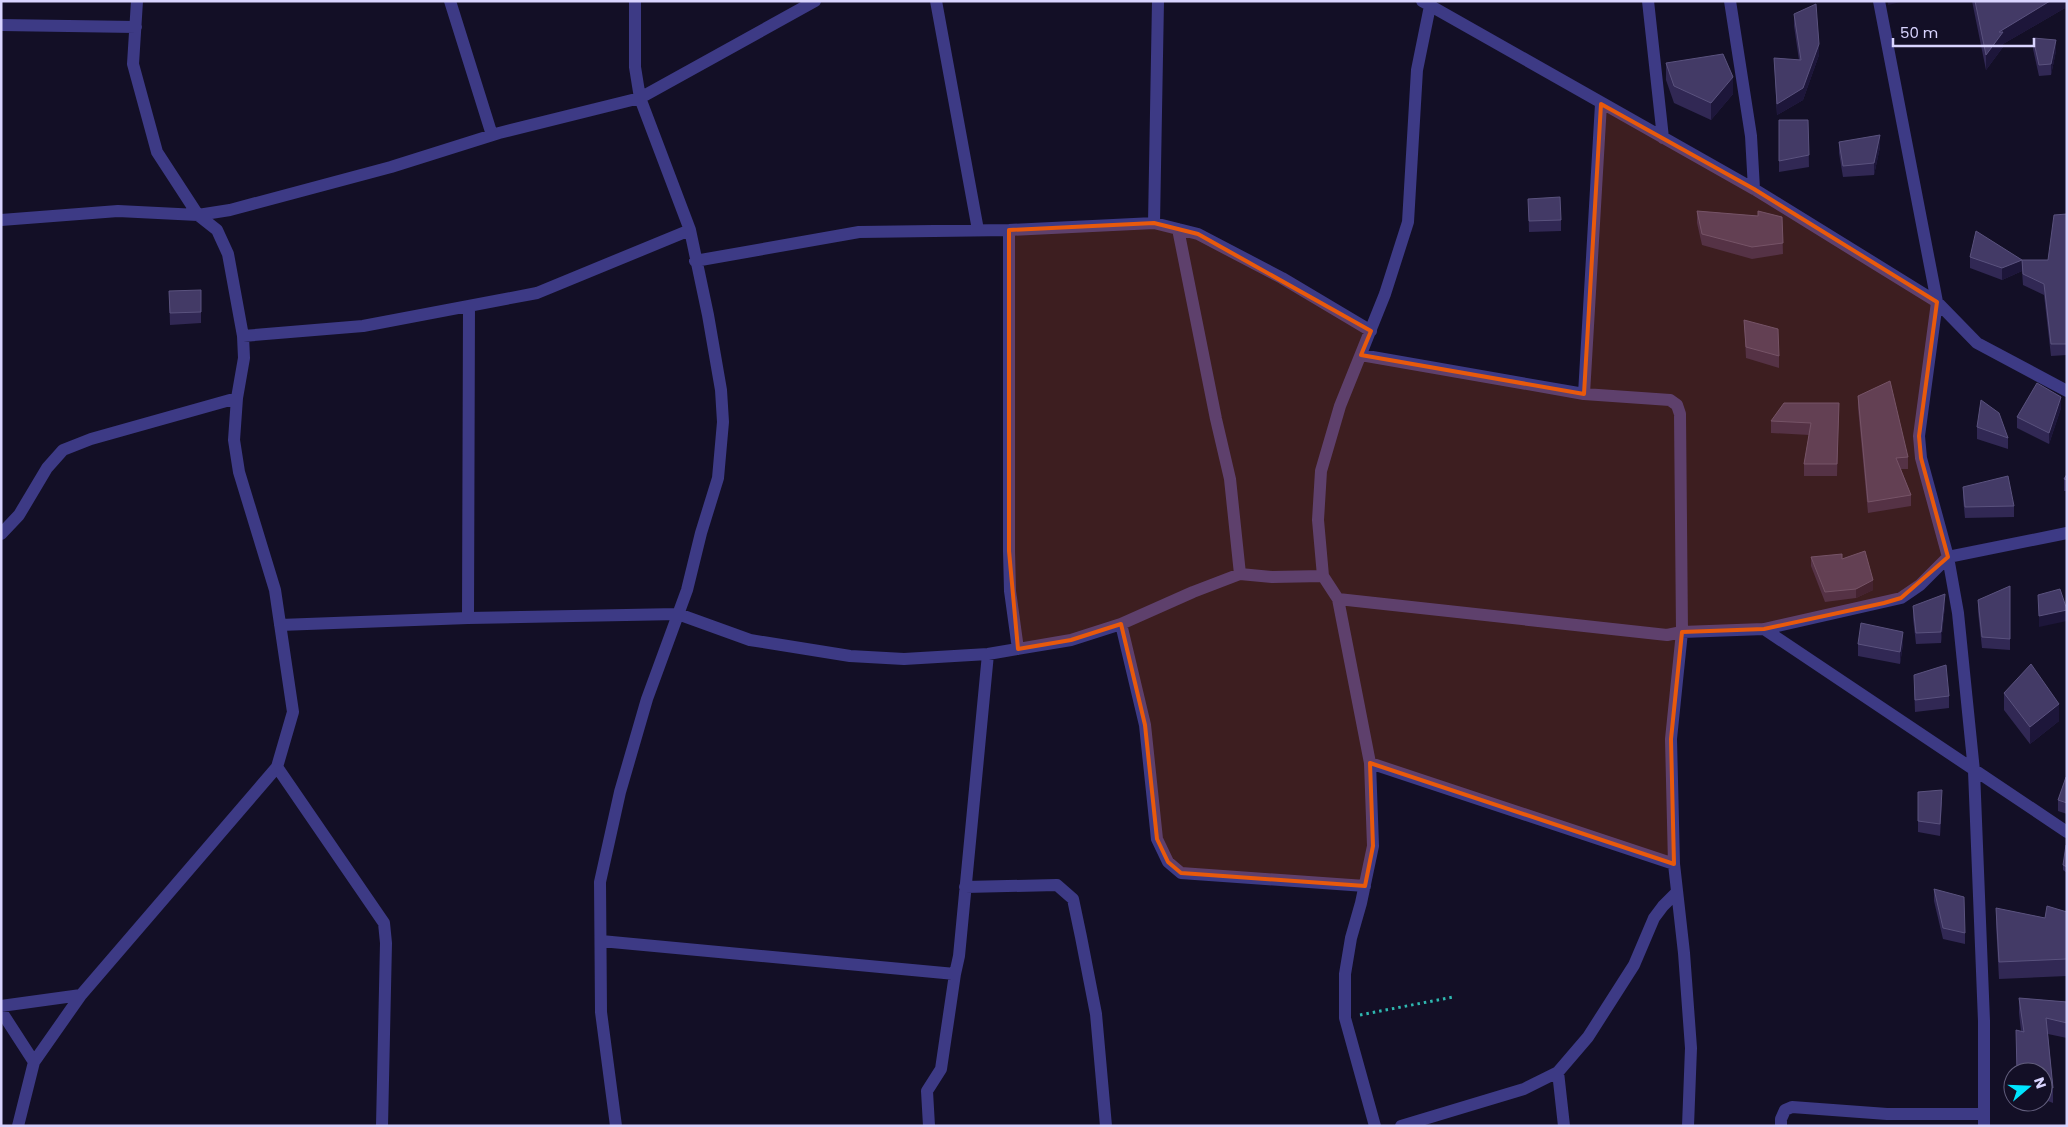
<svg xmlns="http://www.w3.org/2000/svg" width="2068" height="1127" viewBox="0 0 2068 1127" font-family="Poppins,sans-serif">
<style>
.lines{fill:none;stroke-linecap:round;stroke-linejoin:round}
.path{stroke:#2fb8b0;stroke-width:3;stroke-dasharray:2.5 4;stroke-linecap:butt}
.street{stroke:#3d3a85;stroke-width:12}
.wall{fill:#312854}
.shaded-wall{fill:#1d163a}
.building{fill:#433a66;stroke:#5a527e}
.marked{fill:#e8590c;fill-opacity:0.2;stroke:#e8590c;stroke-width:4;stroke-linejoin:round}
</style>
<rect width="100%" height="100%" fill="#130f26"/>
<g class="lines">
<path class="path" d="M1360,1015L1453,997"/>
<path class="street" d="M450,1L492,135
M936,1L978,230
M1422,1L1754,189L1937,302L1977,343L2067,391
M1648,1L1663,138
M1730,1L1751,136L1754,189
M1879,1L1937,302L1919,436L1921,458L1948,557L1958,613L1974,771L1984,1021V1126
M1,25L136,27
M1601,104L1584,394L1670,400L1677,405L1680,414L1682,632L1671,739L1674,864L1684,953L1691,1048L1688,1126
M1,220L118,211L198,215L230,210L391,167L499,133L640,98L815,1
M1154,223L1158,1
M1178,229L1216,419L1230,479L1240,574
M1009,230V551L1010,591L1018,649
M695,261L859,232L1009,230L1154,223L1198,234L1282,278L1371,331
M243,336L363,326L537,293L690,230
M1361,355L1584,394
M1,534L19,515L47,468L63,450L91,439L237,398
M1338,599L1667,635L1682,632L1764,629L1901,598L1920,585L1948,557L2067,533
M468,618L469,306
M1121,624L1145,725L1157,839L1168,862L1181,873L1365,886
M280,625L468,618L678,614L750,640L850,656L904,659L988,654L1071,640L1121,624L1193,592L1240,574L1272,577L1323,576
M1764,629L2067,832
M1370,763L1674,864
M277,767L384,923L386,943L382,1126
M965,887L1057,885L1073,899L1081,937L1096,1014L1106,1126
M601,941L955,974L959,956L988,654
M1,1006L81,995
M1,1011L34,1062
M1558,1072L1564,1126
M18,1126L34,1062L81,995L277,767L293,712L275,590L239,472L234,440L237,398L244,358L243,336L228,254L217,230L198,215L157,152L133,64L137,1
M616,1126L601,1012L600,882L620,792L647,699L687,590L701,533L718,478L723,422L721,390L708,315L690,230L640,98L635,67V1
M929,1126L927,1091L941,1069L955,974
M1375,1126L1345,1018V974L1351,938L1361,903L1373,846L1370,763L1338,599L1323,576L1318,520L1321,471L1340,406L1385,294L1408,222L1417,70L1431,1
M1401,1126L1524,1089L1558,1072L1588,1037L1634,965L1654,918L1663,906L1677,892
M1781,1126V1119L1785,1110L1792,1107L1887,1114H1984"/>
</g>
<path class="wall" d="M1972,1H2065V8L2003,44V47L1986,70Z
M1794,14L1819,55L1803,100L1777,115L1774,58L1799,60L1794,26Z
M2033,38L2056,51L2051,75L2039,76L2033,49Z
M1666,63L1733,94L1711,120L1674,103L1666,80Z
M1779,120H1808L1809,167L1779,172Z
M1839,142L1880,147L1874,175L1843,177L1839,153Z
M1528,199L1561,220V231L1529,232Z
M1697,211L1758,216L1782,217L1783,254L1752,259L1702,245L1697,223Z
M2067,214V355L2051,356L2044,295L2023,285L2022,271L2002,280L1970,268V257L2022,260H2048Z
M169,291L201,312V323L170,325Z
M1744,320L1779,356V368L1746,358Z
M1858,396L1908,457V469H1901L1911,495V506L1868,513L1858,408Z
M1839,403L1837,476H1804V464L1809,435L1771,433V421Z
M2061,408L2049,444L2017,428V417Z
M1977,427L2008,438V449L1977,439Z
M2067,474V491H2064V479Z
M1963,487L2014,506V517L1965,518L1963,498Z
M1811,557L1842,559L1873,590L1856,598L1825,602L1811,566Z
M1978,600L2010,639V650L1982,648L1978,612Z
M1945,605L1941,643L1916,644L1913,618V606Z
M1858,644H1903L1900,664L1858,656Z
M1914,686L1949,696V708L1915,712Z
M2004,693L2059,721L2030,744L2004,710Z
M2067,777V814L2058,811V800Z
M1918,792L1942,802L1940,836L1918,832Z
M2067,845V873L2063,870V865Z
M1934,889L1965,933V944L1943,939L1934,901Z
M1996,908L2045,918L2067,912V976L1999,979L1996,925Z
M2019,998L2067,1002V1038L2048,1034L2053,1088V1103L2043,1099V1072L2021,1031L2019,1013Z"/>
<path class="shaded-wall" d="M1888,1H1905L1888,5Z
M2050,1H2065V8L2003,44V47L1986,70V55L1999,32Z
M2056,40V51L2051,75V64Z
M1819,44V55L1803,100L1777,115V104Z
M1733,77V94L1711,120V103Z
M1880,135V147L1874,175V163Z
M2022,260V271L2002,280V268Z
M2061,397V408L2049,444V433Z
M1873,580V590L1856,598V589Z
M1945,594V605L1941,643V632Z
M2067,610V621L2039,627V616Z
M1903,632V644L1900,664V652Z
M2059,704V721L2030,744V727Z"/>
<path class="building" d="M1975,1H2050L1999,32H2003L1986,55Z
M1816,4L1819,44L1803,88L1777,104L1774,58L1801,60L1794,14Z
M2033,38L2056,40L2051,64L2039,65Z
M1723,54L1733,77L1711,103L1674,86L1666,63Z
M1779,120H1808L1809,155L1779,161Z
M1880,135L1874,163L1843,166L1839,142Z
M1560,197L1561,220L1529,221L1528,199Z
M1697,211L1758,216V211L1782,217L1783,243L1752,247L1702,234Z
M2067,214V344H2051L2044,284L2023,274L2022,260H2048L2054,215Z
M1976,231L2022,260L2002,268L1970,257Z
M201,290V312L170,313L169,291Z
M1744,320L1778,329L1779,356L1746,347Z
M1890,381L1908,457L1896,458L1911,495L1868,502L1858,396Z
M2037,383L2061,397L2049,433L2017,417Z
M1981,400L1999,413L2008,438L1977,427Z
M1784,403H1839L1837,464H1804L1811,423L1771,421Z
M2067,474V480L2064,479Z
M2008,476L2014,506L1965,507L1963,487Z
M1865,551L1873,580L1856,589L1825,592L1811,557L1842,554V559Z
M2010,586V639L1982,637L1978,600Z
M2060,589L2067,610L2039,616L2038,595Z
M1945,594L1941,632L1916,633L1913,606Z
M1861,623L1903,632L1900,652L1858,644Z
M2031,664L2059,704L2030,727L2004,693Z
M1946,665L1949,696L1915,700L1914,675Z
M2066,777H2067V803L2058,800Z
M1942,790L1940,824L1918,821V792Z
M2066,845H2067V867L2063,865Z
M1934,889L1964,897L1965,933L1943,928Z
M2047,906L2067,912V959L1999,962L1996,908L2045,918Z
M2019,998L2067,1002V1023L2046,1018L2053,1088L2043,1084V1072H2017L2016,1030L2024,1032Z"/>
<path class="marked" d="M1601,104L1754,189L1937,302L1919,436L1921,458L1948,557L1901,598L1884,603L1764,629L1682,632L1671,739L1674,864L1370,763L1373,846L1365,886L1181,873L1168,862L1157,839L1145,725L1121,624L1071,640L1018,649L1009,551V230L1154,223L1198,234L1371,331L1361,355L1584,394Z"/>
<rect width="2068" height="1127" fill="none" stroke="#d9d4ff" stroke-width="5"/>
<g transform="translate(2028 1087) rotate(71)"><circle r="24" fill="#130f26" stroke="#625e7d"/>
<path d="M0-4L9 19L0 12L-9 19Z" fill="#00e5ff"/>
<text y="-8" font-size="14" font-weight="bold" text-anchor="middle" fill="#d9d4ff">N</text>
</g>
<path d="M1893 38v8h141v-8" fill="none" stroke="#d9d4ff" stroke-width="2.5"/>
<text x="1900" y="38" font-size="15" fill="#d9d4ff" stroke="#130f26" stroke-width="4" paint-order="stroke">50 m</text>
</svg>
